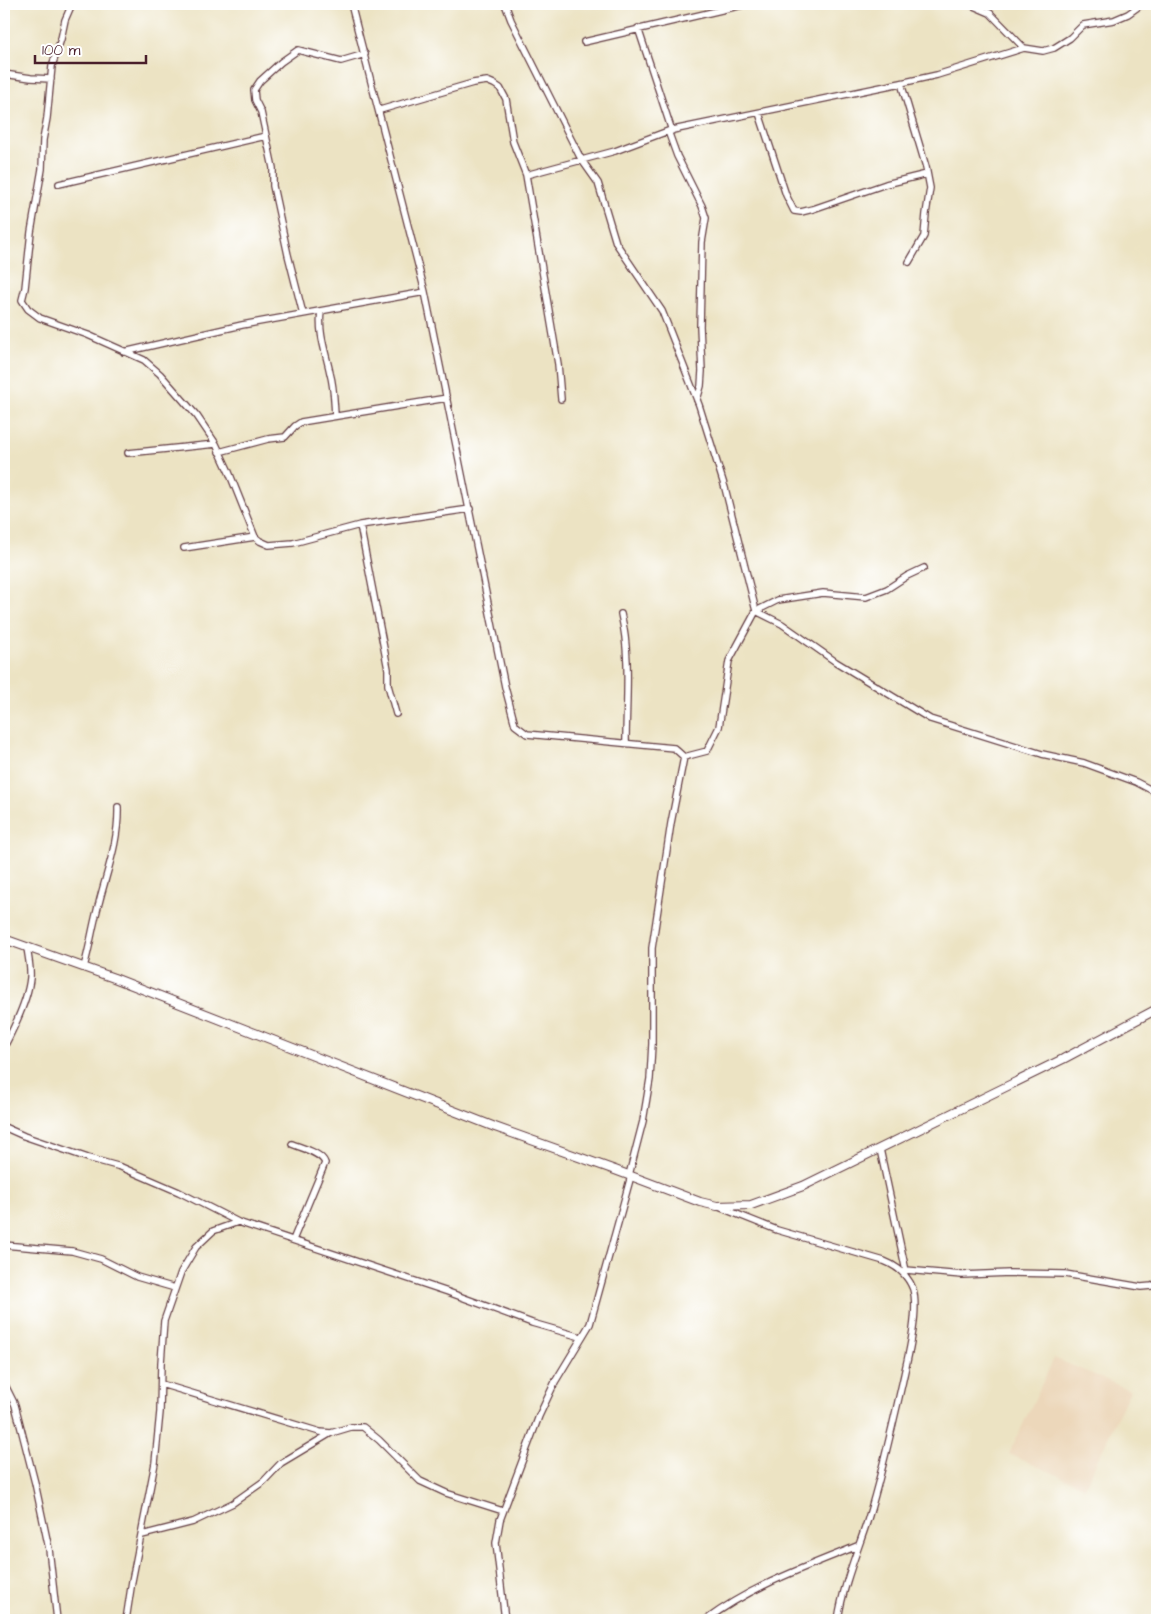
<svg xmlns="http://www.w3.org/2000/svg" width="1161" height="1624" viewBox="0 0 1161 1624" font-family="'Architects Daughter',sans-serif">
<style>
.built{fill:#ecd7ba}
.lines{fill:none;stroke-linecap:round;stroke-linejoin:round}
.minor-casing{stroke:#623c42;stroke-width:8}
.tertiary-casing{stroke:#623c42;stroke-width:10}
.minor{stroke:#fff;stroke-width:5.5}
.tertiary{stroke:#fff;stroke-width:8}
</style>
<rect width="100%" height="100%" fill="#fff"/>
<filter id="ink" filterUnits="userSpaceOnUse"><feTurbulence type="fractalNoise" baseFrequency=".02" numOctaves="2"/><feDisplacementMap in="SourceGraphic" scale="10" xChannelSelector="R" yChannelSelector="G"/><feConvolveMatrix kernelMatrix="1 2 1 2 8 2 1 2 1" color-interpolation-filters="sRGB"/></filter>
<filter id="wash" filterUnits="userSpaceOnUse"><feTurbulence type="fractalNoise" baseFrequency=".0096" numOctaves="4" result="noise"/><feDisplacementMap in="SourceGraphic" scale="20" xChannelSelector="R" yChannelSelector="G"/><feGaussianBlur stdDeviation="1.12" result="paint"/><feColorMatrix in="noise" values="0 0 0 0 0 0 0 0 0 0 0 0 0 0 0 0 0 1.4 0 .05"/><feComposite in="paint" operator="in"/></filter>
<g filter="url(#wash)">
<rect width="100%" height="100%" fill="#ece3c3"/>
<path class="built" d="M1054,1358L1130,1390L1085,1487L1009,1454Z"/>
</g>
<g filter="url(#ink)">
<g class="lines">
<g class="minor-casing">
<path id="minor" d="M72,4L65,20L61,39L52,66L47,118L43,140L42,169L31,232L25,288L22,300L28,309L40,318L88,335L144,360L160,374L197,416L216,444L229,472L255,537L260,541L269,545L293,543L360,525L470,509
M351,4L425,292L505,687L515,725L527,734L674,748L684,757L671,823L652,948V1044L650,1079L643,1121L629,1175
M505,4L511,20L581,159L598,183L616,243L662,311L699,405L725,488L756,611L782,624L836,662L930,719L1042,754L1084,763L1136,782L1157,793
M969,4L990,13L1024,48
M638,28L672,131
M584,42L747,4
M4,74L31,78L51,79
M901,83L926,167L930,188L926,214L924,236L909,262
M380,110L473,83L487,81L494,84L500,88L506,99L513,142L526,175L558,364L561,399
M759,113L786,195L794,211L801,212L813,209L886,184L927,174
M668,131L677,156L702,206L706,218L702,242L700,326L702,371L701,386L697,400
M526,175L615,151L668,131L901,83L937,75L1024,48L1043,51L1054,48L1070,38L1083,25L1114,20L1128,14L1142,4
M59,184L266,136
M321,312C318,333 326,353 330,373C334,387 334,401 335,415
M303,314L288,255L273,186V168L261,112L255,100L254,90L260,81L281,62L298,50L341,61L365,54
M124,352L242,325L425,292
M219,452L268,439L285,437L295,426L301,422L447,398
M128,453L216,444
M360,525L388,669V685L396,714
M184,548L255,537
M621,614C631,656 626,700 626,743
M684,757L707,751L719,727L729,661L756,611L778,600L823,593L866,597L887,589L907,576L924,568
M84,967C90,946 93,924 99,903C107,871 119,841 118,807
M4,1047C14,1028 28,999 30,978C31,967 28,957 27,947
M4,1127L24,1136L88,1158L121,1167L179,1192L238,1222L448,1292L532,1323L581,1337
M292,1144C302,1148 322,1153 325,1163L293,1240
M880,1149L906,1271
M719,1207L777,1230L884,1261C897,1266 908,1276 913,1289C919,1311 909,1353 904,1375C893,1424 882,1474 867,1522C856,1555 843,1586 838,1620
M4,1245L72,1251L101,1259L137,1277L175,1288
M906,1270L962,1275L1010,1273L1065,1274L1141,1287L1152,1286L1157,1283
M4,1383L15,1405L35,1483L49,1549L57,1620
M161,1384L320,1432L331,1433L351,1427H363L379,1440L420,1481L446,1493L503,1511
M142,1535L193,1522L233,1503L264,1481L281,1463L331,1433
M126,1620L132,1581L155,1463L160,1412L161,1363L164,1321L181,1272L196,1247L213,1231L238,1222
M505,1620L496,1543L500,1520L539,1416L555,1382L590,1324L631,1176
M706,1620C753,1585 804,1568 857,1546"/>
</g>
<g class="tertiary-casing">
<path id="tertiary" d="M4,939L114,978L495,1127L615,1170L700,1202L717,1206L751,1205L803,1186L1063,1059L1157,1009"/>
</g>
<use href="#minor" class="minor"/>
<use href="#tertiary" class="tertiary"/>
</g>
</g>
<rect width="1161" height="1624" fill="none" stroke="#fff" stroke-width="20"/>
<path d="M35 55v8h111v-8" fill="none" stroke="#4a1f2b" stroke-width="2.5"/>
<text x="42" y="55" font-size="15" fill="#4a1f2b" stroke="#ffffff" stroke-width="4" paint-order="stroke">100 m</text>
</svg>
